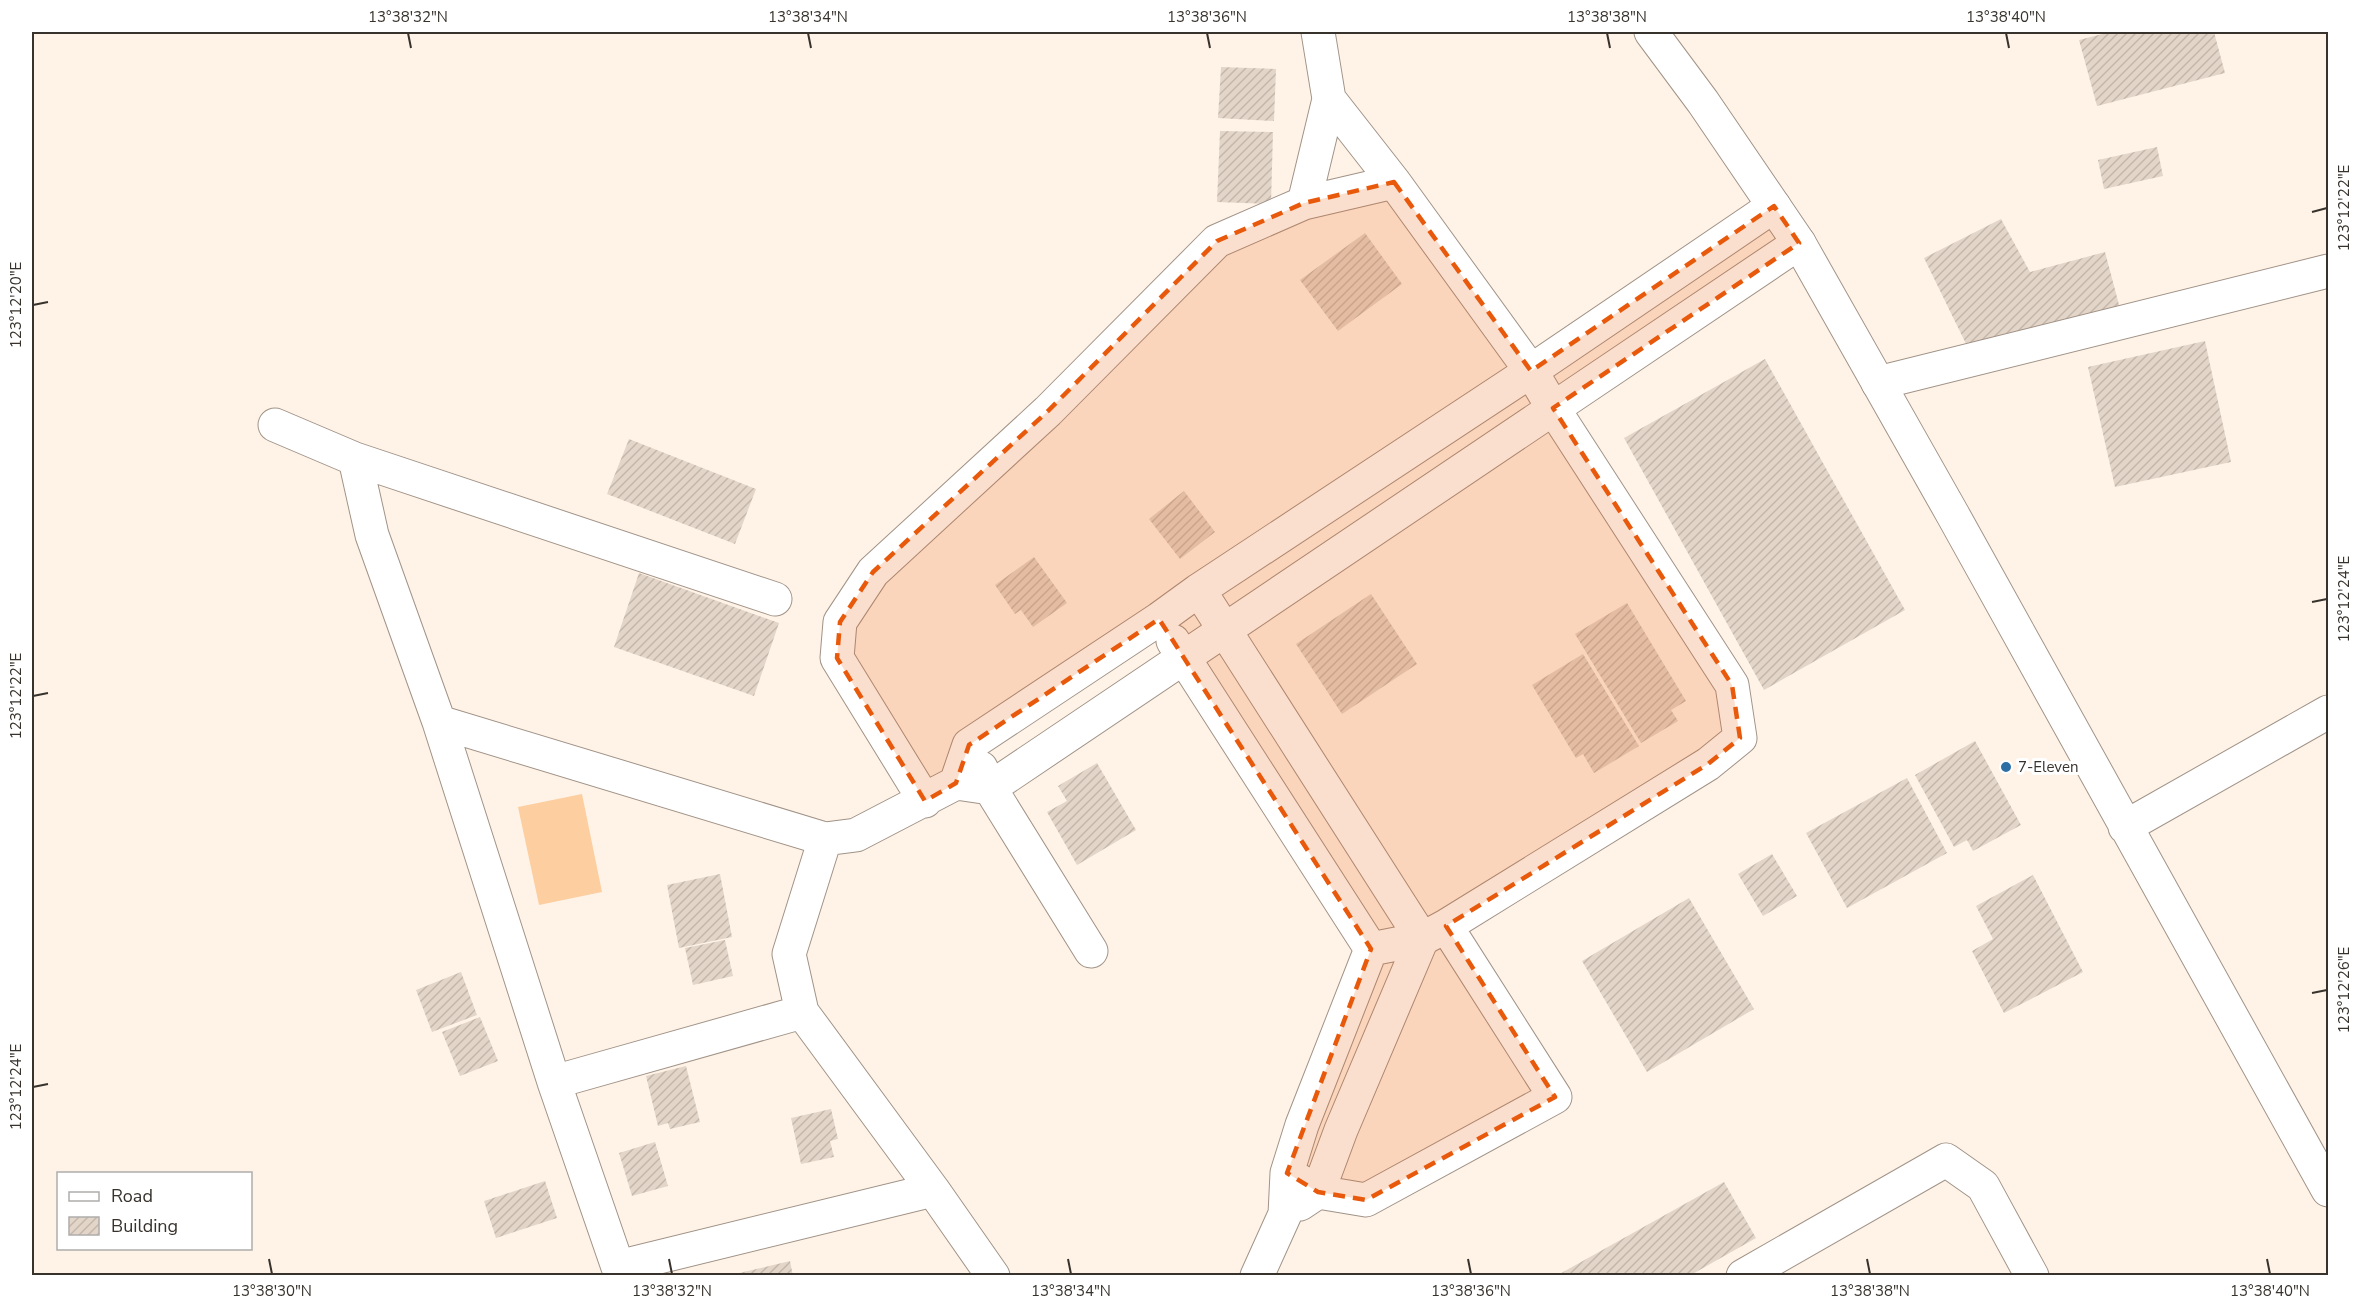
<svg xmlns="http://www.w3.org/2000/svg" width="2360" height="1307" viewBox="0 0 2360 1307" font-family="'Nunito Sans',sans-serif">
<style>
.garden{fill:#fccea0}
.building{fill:url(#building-hatch)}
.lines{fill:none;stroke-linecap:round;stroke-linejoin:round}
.street-casing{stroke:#a19387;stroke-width:35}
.secondary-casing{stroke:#a19387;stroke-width:35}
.street{stroke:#fff;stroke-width:33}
.secondary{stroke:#fff;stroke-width:33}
.marked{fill:#e8590c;fill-opacity:0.2;stroke:#e8590c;stroke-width:4.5;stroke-dasharray:12 8;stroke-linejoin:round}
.ticks{fill:none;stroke:#37322c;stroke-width:2}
.poi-dot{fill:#2d6ea5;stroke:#fff;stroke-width:2}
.labels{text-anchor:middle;stroke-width:6;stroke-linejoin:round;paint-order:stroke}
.poi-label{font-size:15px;fill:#37322c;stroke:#fff;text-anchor:start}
.neatline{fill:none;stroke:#37322c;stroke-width:2}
.ticks-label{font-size:15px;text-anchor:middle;fill:#37322c}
</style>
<defs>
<pattern id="building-hatch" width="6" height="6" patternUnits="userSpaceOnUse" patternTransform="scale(1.5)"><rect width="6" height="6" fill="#e3d5c8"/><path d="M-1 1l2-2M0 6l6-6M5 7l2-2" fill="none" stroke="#c3b7ac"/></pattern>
</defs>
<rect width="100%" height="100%" fill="#fff3e8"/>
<path class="garden" d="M582,794L602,892L539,905L518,807Z"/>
<path class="building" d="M2110,32H2214L2225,73L2097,106L2079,40Z
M1221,67L1276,69L1274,121L1218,118Z
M1220,131L1273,132L1271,204L1217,202Z
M2157,147L2163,176L2104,189L2098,160Z
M2001,219L2030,272L2105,252L2122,316L1969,350L1924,258Z
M1365,233L1402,284L1338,331L1300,280Z
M2205,341L2231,462L2115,487L2088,367Z
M1765,359L1905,610L1764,690L1624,438Z
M629,439L756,489L735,544L607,494Z
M1184,491L1215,532L1180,559L1149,519Z
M1034,557L1067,603L1033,627L1021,610L1015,614L995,585Z
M639,573L779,623L754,696L614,647Z
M1371,594L1417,664L1342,714L1296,644Z
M1627,603L1686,701L1671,710L1678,721L1641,743L1575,634Z
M1583,654L1639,746L1594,773L1583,754L1576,758L1532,685Z
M1975,741L2021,825L1973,851L1967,840L1954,847L1915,775Z
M1097,763L1136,830L1077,865L1047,812L1067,801L1058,786Z
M1907,778L1947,853L1847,908L1806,833Z
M1772,854L1797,896L1763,916L1738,874Z
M720,874L732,937L679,948L667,885Z
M2033,875L2083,972L2004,1013L1972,951L1993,939L1976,906Z
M1689,898L1754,1009L1647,1072L1582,961Z
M725,940L733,976L693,985L685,948Z
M461,972L477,1015L432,1032L416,990Z
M480,1017L498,1061L460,1076L442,1032Z
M686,1066L700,1122L670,1129L668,1123L658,1126L646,1076Z
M831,1109L838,1139L830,1141L834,1157L801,1164L791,1118Z
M655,1142L668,1186L632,1196L619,1153Z
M545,1181L557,1218L496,1238L484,1201Z
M1724,1182L1756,1238L1689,1276H1556Z
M790,1261L793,1276H731V1275Z"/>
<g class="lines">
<g class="street-casing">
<path id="street" d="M1318,32L1329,99L1394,182L1531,371L1553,408L1732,685L1740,738L1708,764L1446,926L1422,939L1371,949
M1304,203L1329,99
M1878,383L2328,271
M275,425L355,459L775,599
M355,459L372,535L439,722L554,1082L621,1276
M1199,590L1422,939
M1173,641L1371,949L1302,1125L1287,1173L1285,1214L1257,1276
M439,722L825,839L856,835L956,783L990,788L1799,243
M981,768L990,788L1091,951
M956,783L969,745L1159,619L1199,590L1531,371L1774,206
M925,801L837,658L840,622L873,572L1048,411L1217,241L1304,203L1394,182
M825,839L789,954L802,1012L933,1190L993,1276
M554,1082L802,1012
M1287,1173L1318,1192L1366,1200L1555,1097L1446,926
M1300,1204L1318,1192L1341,1130L1422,939
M618,1267L933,1190
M1743,1276L1946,1160L1983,1186L2032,1276"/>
</g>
<g class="secondary-casing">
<path id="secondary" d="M1651,32L1703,102L1799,243L1953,515L2328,1190
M2125,827L2328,712"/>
</g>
<use href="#street" class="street"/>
<use href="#secondary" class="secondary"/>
</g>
<path class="marked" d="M1394,182L1531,371L1774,206L1799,243L1553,408L1732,685L1740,738L1708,764L1446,926L1555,1097L1366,1200L1318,1192L1287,1173L1371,949L1159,619L969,745L956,783L925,801L837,658L840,622L873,572L1048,411L1217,241L1304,203Z"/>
<path class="ticks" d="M408,33L411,48M808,33L811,48M1207,33L1210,48M1607,33L1610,48M2006,33L2009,48M2312,212L2327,208M33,305L48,302M2312,602L2327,599M33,696L48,693M2312,993L2327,990M33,1087L48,1084M269,1259L272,1274M669,1259L672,1274M1068,1259L1071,1274M1468,1259L1471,1274M1867,1259L1870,1274M2267,1259L2270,1274"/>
<circle class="poi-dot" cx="2006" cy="767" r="6"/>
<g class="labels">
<g class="poi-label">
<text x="2018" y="772">7-Eleven</text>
</g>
</g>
<rect width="2360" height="1307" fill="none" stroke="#ffffff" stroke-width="66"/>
<rect x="57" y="1172" width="195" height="78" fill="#ffffff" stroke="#afadab" stroke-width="1.5"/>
<rect x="69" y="1192" width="30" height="9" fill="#ffffff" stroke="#afadab" stroke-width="1.5"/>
<text x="111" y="1202" font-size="18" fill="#37322c">Road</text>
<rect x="69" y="1217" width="30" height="18" fill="url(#building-hatch)" stroke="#afadab" stroke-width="1.5"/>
<text x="111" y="1232" font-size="18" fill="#37322c">Building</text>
<rect x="33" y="33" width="2294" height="1241" class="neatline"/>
<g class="ticks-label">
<text x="408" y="22">13°38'32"N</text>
<text x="808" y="22">13°38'34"N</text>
<text x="1207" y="22">13°38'36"N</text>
<text x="1607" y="22">13°38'38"N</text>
<text x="2006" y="22">13°38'40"N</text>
<text transform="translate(2344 208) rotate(-90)" y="5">123°12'22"E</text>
<text transform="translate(16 305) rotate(-90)" y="5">123°12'20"E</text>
<text transform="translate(2344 599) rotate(-90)" y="5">123°12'24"E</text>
<text transform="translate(16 696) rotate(-90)" y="5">123°12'22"E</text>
<text transform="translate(2344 990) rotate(-90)" y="5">123°12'26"E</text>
<text transform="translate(16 1087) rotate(-90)" y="5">123°12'24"E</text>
<text x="272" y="1296">13°38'30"N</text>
<text x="672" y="1296">13°38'32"N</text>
<text x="1071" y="1296">13°38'34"N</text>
<text x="1471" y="1296">13°38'36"N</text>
<text x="1870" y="1296">13°38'38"N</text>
<text x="2270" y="1296">13°38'40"N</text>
</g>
</svg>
